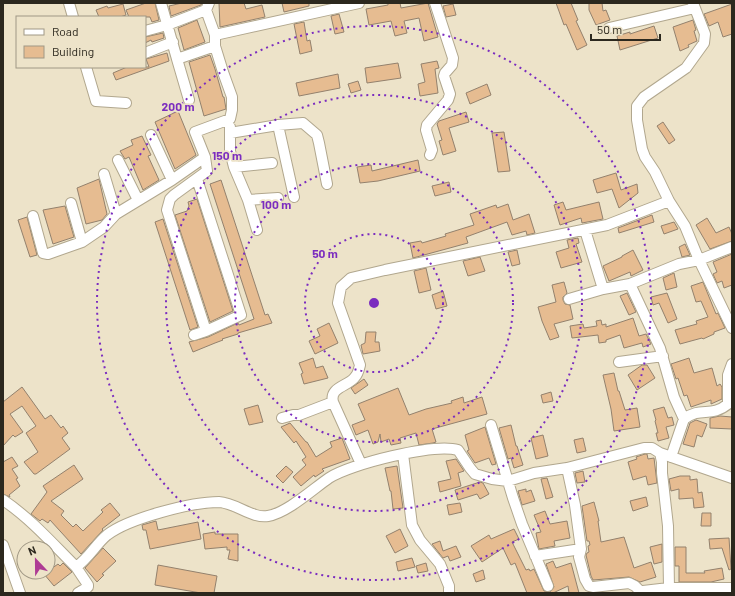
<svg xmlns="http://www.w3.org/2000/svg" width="735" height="596" viewBox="0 0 735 596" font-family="Barlow,sans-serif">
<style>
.building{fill:#e6bc91;stroke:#93816d}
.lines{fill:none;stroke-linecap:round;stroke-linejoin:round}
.minor-casing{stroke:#b1a78e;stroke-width:12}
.minor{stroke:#fff;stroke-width:10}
.ring{fill:none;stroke:#7b2cbf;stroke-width:2;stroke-dasharray:2 4}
.centre{fill:#7b2cbf;stroke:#ede3c9;stroke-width:2}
.ring-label{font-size:12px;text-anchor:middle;font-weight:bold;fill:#7b2cbf;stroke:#ede3c9;stroke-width:3.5;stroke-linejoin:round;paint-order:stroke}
</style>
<rect width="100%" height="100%" fill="#ede3c9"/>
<path class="building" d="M146,3H155L159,20L152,22L150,17H129L126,10Z
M182,3H202L201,5L171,16L169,6Z
M219,3H244L246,9L262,5L265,17L220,27Z
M282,3H309V6L284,12Z
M388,3H400L401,8L428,3L438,37L424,41L419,18L404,21L407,33L395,36L391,21L369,25L366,9L388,5Z
M556,3H571L578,20L576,21L587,45L577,50L566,24L564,25Z
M589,3H602L603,11L606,10L610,20L596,25L589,10Z
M123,4L126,15L120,17H99L96,10L107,6L108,8Z
M453,4L456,15L446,17L443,6Z
M732,4V34L723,37L718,22L709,26L704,14Z
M339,14L344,32L335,34L331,16Z
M197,20L205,42L184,50L178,28Z
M693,20L696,30L694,31L697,41L688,45L689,47L680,51L673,27Z
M304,22L307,41L310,40L312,51L300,54L294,24Z
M654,26L658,38L620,50L617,36L630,32V34Z
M163,33L164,38L152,42L151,40L145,43V37Z
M167,53L169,61L116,80L113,73L127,67H149L146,59Z
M210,55L215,69L223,97H224L226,109L204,116L189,62Z
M437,61L439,68L435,69L438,93L420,96L418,84L425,82L421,64Z
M398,63L401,78L367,83L365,68Z
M338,74L340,88L299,96L296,83Z
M358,81L361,90L351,93L348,84Z
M487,84L491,95L470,104L466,93Z
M178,111L196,155L175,169L155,122Z
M466,112L469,122L449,128L456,151L443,155L439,141L442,140L437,124L439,121Z
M663,122L675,140L669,144L657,126Z
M504,132L510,171L498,172L492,133Z
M142,136L151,155L148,156L159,180L143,190L129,157L125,159L120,151L133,145L131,140Z
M418,160L420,171L378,181L360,183L357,167L371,165L372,171Z
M616,173L621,190L637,184L638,193L619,208L612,189L597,193L593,180Z
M99,179L107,214L102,220L86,224L77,188Z
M221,180L265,315L268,314L272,323L238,333V334L222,339L223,340L215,343L193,352L189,342L208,337L238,323L239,325L254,319L210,184Z
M449,182L451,192L435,196L432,186Z
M197,199L233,311L210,322L175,215L187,211L189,206L188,202Z
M563,202L566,210L599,202L603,219L582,223L581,218L560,225L554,205Z
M508,204L513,220L529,214L535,233L527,235L526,231L512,235L507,222L466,237L468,243L413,258L410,243L421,241L422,243L446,236L445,234L474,225L470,214L496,205L497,208Z
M65,206L74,237L53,244L43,210Z
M652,215L654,222L619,233L618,228Z
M27,217L37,255L30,257L18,220Z
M707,218L716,233L729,227L732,234V241L710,249L696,225Z
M163,219L198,327L190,330L155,222Z
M674,222L678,229L664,234L661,226Z
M578,238L579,243L576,244L582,262L561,268L556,252L569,248L567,240Z
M685,244L690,255L682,257L679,247Z
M517,250L520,264L512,266L508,252Z
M633,250L643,270L631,276L630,272L609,281L603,266L622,257V256Z
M732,254V285L724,288L722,281L717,283L713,274L717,272L713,262Z
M480,257L485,271L468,276L463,261Z
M426,268L431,290L419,293L414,271Z
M674,273L677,287L666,290L663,278Z
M564,282L567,293L563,297V300L565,304L570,305L573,319L554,324L559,337L550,340L542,321L538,307L556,302L552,285Z
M703,282L716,314L718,313L725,328L714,332V334L703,339L702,338L680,344L675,330L697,324L696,321L708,317L701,301L696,302L691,286Z
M443,291L447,306L436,309L432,295Z
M627,293L636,312L629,315L620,296Z
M667,293L677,319L668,323L659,303L653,305L651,297Z
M633,318L639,336L646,334L651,344L643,347L642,343L624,348L620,335L606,340V342L599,343L598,335L572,338L570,326L583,324L584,328L597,326L596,321L601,320L602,325L606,324V327Z
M329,323L338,343L315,354L309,341L320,336L317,329Z
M366,332H376L375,342H379L380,351L363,354L361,345L365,343Z
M313,358L316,368L323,366L328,378L304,384L301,374L303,373L299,363Z
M689,358L694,373L712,368L717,386L720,384L722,387V399L711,404V400L691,407L687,395L684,396L678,378L676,379L671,364Z
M642,365H647L655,378L637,390L628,375Z
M614,373L618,391H619L625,410L637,408L640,427L614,431L611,409L603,375Z
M364,379L368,385L355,394L351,388Z
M22,387L45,419L51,415L61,428L63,426L68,433L62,438L70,449L36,474H34L24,462L38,452L26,433L36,426L22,406L10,414L23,432L15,437L13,435L3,446V402Z
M398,388L409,415L426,409L452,403L451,401L463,397L464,403L482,397L487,414L432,429L436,442L433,443L419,445L416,433L400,438L401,443L391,445L389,439L381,442L380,434L378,442L373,444L368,430L356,435L352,425L365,420L358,404Z
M551,392L553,401L543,403L541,395Z
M258,405L263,422L249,425L244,409Z
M664,407L668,418L672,417L674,425L666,427L669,438L658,441L656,433H658L655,421L656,420L653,410Z
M720,416L732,417V429L710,428V418Z
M696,420L707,424L702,437L697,435L694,447L683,444L690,423Z
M290,423L306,442H307L316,457L332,447L330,442L342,438L350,459L322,469L324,471L315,477L314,475L301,486L293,477L306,465L302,460L306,457L296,441L294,443L281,427Z
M511,425L516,446H517L523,465L514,468L511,458L508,459L499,428Z
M485,427L496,464L492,465L489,458L475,463L467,451L469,450L465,435Z
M543,435L548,456L536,459L531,438Z
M583,438L586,451L577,453L574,440Z
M645,454H647L648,459L654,458L657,483L648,485L646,476L633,480L628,462L637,459L636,457Z
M12,457L18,466L12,469L18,478L16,479L20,486L9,495L10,497L3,494V462Z
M456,459L464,471L458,473L461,486L440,492L438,482L451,479L446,461Z
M74,465L83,479L51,501L64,511L61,515L73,527L76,524L83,531L103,512L101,510L110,503L120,515L102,529L103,530L81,554L50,520L48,523L42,519L40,521L31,514L47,492L43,486Z
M286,466L293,472L283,483L276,476Z
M397,466L403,508L393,509L391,491H390L385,468Z
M583,471L585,482L577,483L575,473Z
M680,476H690V480L697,479L698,493L702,492L704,507L694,508L693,498L679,499V489L671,491L669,479Z
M547,478L553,497L546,499L541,479Z
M480,482L483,483L489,494L480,499L477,494L458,500L455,490Z
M526,489V492L531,490L535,501L522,505L518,491Z
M646,497L648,506L633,511L630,501Z
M594,502L599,521H598L601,542L624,537L634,568L651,562L656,577L640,582L629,577L593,580L591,576L586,555L587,553L589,552L588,546L590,545L589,541H587L582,506Z
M460,503L462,512L449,515L447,505Z
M545,511L550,524L567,521L570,538L554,541L555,546L539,549L536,533L541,532L534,515Z
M702,513H711V526H701Z
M156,521L158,530L198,522L201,539L150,549L146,530H143L142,525Z
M400,529L408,546L395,553L386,536Z
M514,529L519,539L512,542L526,570L529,569L530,571L534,569L544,591L550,592L554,587L546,564L553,561L556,568L571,563L579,593H569L568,586L553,593H527L515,563L511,565L503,548L482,562L471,546L489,535L491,539Z
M215,532V534H238V561L228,559L230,550H227V547L205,549L203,534Z
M729,538L731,569L729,570L722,548L710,549L709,539Z
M440,541L443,551L456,546L461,557L450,561L448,556L443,558L432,544Z
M662,544V562L654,564L650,547Z
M675,547H686V573H705L704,571L722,568L724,579L711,582H679V566H675Z
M103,548L116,561L102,574L104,575L97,582L85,568Z
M412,558L415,567L398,571L396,562Z
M63,563L72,572L54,586L44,574L58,564L60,566Z
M426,563L428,571L418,573L416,566Z
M158,565L217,576L214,593H201L155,585Z
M483,570L485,579L476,582L473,574Z"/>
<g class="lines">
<g class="minor-casing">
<path id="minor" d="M69,3L73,17
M161,3L177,59L215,46
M693,3L705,34L704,43L686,68L644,97L637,106V120L642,149L645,157L655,172L669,201L685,226L699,260L732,328
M609,28L695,8
M145,31L167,25L206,10
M215,35L359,3
M145,53L173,42
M177,59L189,100
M86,67L96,101L126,103
M278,125L294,197
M230,127V151L234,167L248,200L257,230
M230,133L278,125L303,123L317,135L319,143L327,184
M151,135L172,180
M430,155L432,150L426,130L427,125L448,100L450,94L444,76L445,73L452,65L453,58L435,3
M118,160L138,200
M234,167L272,163
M104,174L116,214
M197,179L241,315L206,331
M248,200L278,198
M71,203L82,242
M33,216L43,253L48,254L82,242L104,227L116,214L172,180L205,157
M585,230L603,289
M630,284L660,348L674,397L684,419
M569,299L603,289L630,284L679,264L699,260L732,247
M194,335L206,331L167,210L170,199L174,195L207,171L205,157L195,132L230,119L232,110V97L223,72L215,46V35L206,10L209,3
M619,362L663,356
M333,402L361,464
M282,418L293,415H299L333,402C329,387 349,386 355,377C358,374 359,369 360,365L338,303L341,287L351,278L385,270L607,225L669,201
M491,425L513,498L522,524L548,586
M403,454L412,525L420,540L440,564L449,586V593
M671,457L684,419C701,406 711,418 728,404V375L732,364
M567,468L575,505L581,549L579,557L585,579L589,586L593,587L629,583L635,586L641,592
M3,500C30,518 53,544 76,567C89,558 96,544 107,535C129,518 192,502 219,502C236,503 253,519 268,516C287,513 313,489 329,478C350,464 434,443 458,450L470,468L475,474L492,479L508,481L534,473L567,468L644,448H652L660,453L732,478
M3,545L20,593
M535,556L581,549
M76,567L88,585V587L78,593
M669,588H732
M640,593L643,591L669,588L668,526L662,473V462L660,453"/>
</g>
<use href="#minor" class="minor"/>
</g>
<g class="ring">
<circle cx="374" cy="303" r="69"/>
<circle cx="374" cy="303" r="139"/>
<circle cx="374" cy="303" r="208"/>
<circle cx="374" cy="303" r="277"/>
</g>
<circle cx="374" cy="303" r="6" class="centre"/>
<g class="ring-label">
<text x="178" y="111">200 m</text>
<text x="227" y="160">150 m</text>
<text x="276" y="209">100 m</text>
<text x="325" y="258">50 m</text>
</g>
<rect width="735" height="596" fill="none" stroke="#2c281e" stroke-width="8"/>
<rect x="16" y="16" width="130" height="52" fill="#ede3c9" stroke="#a09885"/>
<rect x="24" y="29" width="20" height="6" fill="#ffffff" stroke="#a09885"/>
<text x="52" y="36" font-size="12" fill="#2c281e">Road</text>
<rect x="24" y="46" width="20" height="12" fill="#e6bc91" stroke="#a09885"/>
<text x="52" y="56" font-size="12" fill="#2c281e">Building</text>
<g transform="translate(36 560) rotate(338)"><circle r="19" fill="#ede3c9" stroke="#a09885"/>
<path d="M0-3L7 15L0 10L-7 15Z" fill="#ae3b94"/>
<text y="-6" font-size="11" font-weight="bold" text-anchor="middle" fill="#2c281e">N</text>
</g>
<path d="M591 34v6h69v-6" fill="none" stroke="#2c281e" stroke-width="2"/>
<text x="597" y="34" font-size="12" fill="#2c281e" stroke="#ede3c9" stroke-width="3" paint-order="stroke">50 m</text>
</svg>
